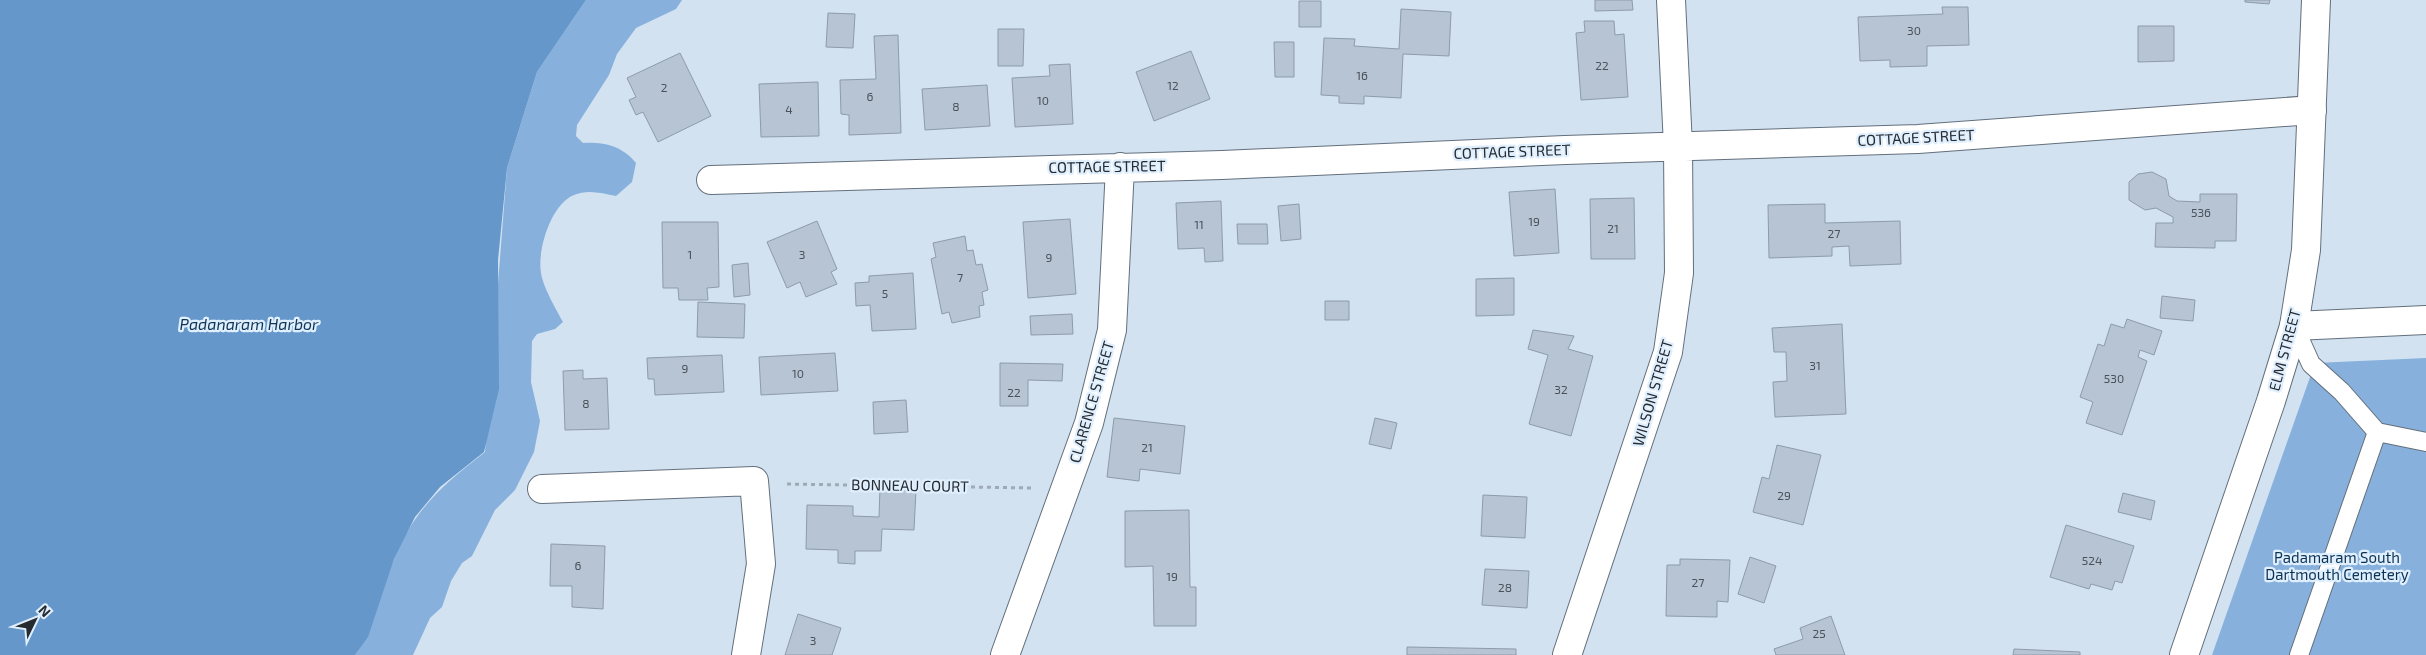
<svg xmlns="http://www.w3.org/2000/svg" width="2426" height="655" viewBox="0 0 2426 655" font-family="'Exo 2',sans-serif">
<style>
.green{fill:#87b1dc}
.water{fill:#6597ca}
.building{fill:#b6c4d3;stroke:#8e9ba9}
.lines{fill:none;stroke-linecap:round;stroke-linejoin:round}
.lane-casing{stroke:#636f7c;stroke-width:20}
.street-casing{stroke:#636f7c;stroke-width:30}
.secondary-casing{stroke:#636f7c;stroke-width:30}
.path{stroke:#9eaab6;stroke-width:3;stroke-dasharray:4 4;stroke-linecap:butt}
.lane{stroke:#fff;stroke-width:18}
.street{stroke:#fff;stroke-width:28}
.secondary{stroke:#fff;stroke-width:28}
.labels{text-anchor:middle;stroke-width:4.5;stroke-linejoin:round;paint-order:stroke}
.number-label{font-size:12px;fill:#4a515a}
.street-label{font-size:15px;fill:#262b31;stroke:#e0effe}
.park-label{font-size:15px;fill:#0b3253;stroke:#e0effe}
.water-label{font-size:16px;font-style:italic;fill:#0f3557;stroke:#e0effe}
</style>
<rect width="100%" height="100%" fill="#d3e2f0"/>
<path class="green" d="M586,0H682L676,9L636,28L617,54L609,75L577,125L576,136L583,143C605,142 622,146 636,163L632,182L616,196C602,193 587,189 574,195C551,204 537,250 541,273C543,287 556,309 563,322L555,329L537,334L532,341L531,382L540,421L534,452L515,490L495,510L472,556L462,563L451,581L442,607L430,618L413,655H355C376,624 379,592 394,559C415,508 443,485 485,452L507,168L537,72Z
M2426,358V655H2212L2315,363Z"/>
<path class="water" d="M0,0H586L537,72L507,168L498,260L499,389L484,452L440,487L415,517L394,559L368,637L355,655H0Z"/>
<path class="building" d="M1595,0H1632L1633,10L1595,11Z
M2245,0H2270L2269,4L2245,2Z
M1299,1H1321V27H1299Z
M1942,7H1968L1969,45L1927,46V66L1890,67V60L1860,61L1858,17L1943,14Z
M1401,9L1451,12L1449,56L1403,54L1401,98L1364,96V104L1339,103V96L1321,95L1324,38L1355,39L1354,46L1399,49Z
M828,13L855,14L853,48L826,47Z
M1584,21H1614L1615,35L1624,34L1628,97L1581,100L1576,33L1585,32Z
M2138,26H2174V61L2138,62Z
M998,29H1024L1023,66H998Z
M898,35L901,133L849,135V115L841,114L840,80L876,79L874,36Z
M1274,42H1294V77H1275Z
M1191,51L1210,99L1154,121L1136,72Z
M680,53L711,116L658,142L643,112L636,115L629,100L636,97L627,78Z
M1070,64L1073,124L1015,127L1012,78L1050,76L1049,65Z
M818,82L819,136L761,137L759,84Z
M987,85L990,126L925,130L922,89Z
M2152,172L2166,179L2169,196L2177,201L2200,202V194H2237L2236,241H2215V248L2155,247L2156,223H2173V217L2156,208L2145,210L2129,200V182L2138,174Z
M1555,189L1559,253L1514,256L1509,192Z
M1634,198L1635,259H1591L1590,199Z
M1221,201L1223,261L1205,262L1204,248L1178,249L1176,203Z
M1299,204L1301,239L1281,241L1278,206Z
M1825,204V223L1900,221L1901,264L1850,266L1849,246L1832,247V256L1769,258L1768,205Z
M1070,219L1076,294L1028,298L1023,222Z
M817,221L837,269L831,272L837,284L806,297L800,282L787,288L767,242Z
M662,222H718L719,287L707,288L708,300H679L678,288H663Z
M1237,224H1267L1268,244H1238Z
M965,236L967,251L973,250L976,265L982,264L988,290L982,292L984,305L979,306L980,317L952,323L949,312L942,314L931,259L936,257L933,243Z
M748,263L750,295L734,297L732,265Z
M913,273L916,329L872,331L870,305L856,306L855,283L869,282V276Z
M1514,278V315L1476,316V279Z
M2162,296L2195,300L2193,321L2160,318Z
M1325,301H1349V320H1325Z
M698,302L745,304L744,338L697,337Z
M1072,314L1073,334L1031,335L1030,316Z
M2127,319L2162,331L2154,355L2140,350L2138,357L2147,361L2122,435L2086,423L2093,402L2080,397L2098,344L2104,346L2111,324L2124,328Z
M1842,324L1846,414L1775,417L1773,382L1787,381L1786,352H1774L1772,328Z
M1533,330L1574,336L1568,349L1593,356L1571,436L1529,424L1548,355L1528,349Z
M835,353L838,391L761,395L759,357Z
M722,355L724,392L655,395L654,379H648L647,358Z
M1000,363L1063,364L1062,381L1028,380V406H1000Z
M583,370V379L607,378L609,429L565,430L563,371Z
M906,400L908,432L874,434L873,402Z
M1114,418L1185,426L1180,474L1140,469L1139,481L1107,477Z
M1375,418L1397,423L1391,449L1369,444Z
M1777,445L1821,455L1803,525L1753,512L1762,477L1769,479Z
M880,488L916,490L914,530L882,529L881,551H855V564L838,563V550L806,549L807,505L853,506V516L879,517Z
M2123,493L2155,501L2151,520L2118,512Z
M1483,495L1527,497L1525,538L1481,536Z
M1189,510L1190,587H1196V626H1154L1153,566L1125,567V511Z
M2066,525L2134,546L2122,583L2115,581L2112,590L2091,584L2089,589L2050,577Z
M551,544L605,546L603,609L572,607V586H550Z
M1750,557L1776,566L1764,603L1738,594Z
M1680,559L1730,560L1728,602L1717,601V617L1666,616L1667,565H1680Z
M1485,569L1529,571L1527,608L1482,605Z
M798,614L841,628L832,655H785Z
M1831,616L1845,655H1776L1774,649L1803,639L1800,628Z
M1407,647L1516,649V655H1407Z
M2014,649L2080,652V655H2013Z"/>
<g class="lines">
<g class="lane-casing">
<path id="lane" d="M2294,326L2311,364L2342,392L2377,432L2299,655
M2377,432L2426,442"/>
</g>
<g class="street-casing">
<path id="street" d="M711,180L1222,165L1565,150L1918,139L2312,110
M2294,326L2426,320
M542,489L754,481L761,564L746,655
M1005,655L1089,423L1112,330L1120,167
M1567,655L1668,352L1679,273L1678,146L1671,0"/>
</g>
<g class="secondary-casing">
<path id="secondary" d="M2184,655L2271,401L2294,326L2306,250L2316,0"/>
</g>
<path class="path" d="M787,484L1031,488"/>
<use href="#lane" class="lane"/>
<use href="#street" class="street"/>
<use href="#secondary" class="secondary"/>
</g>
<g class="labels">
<g class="number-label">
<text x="1914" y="35">30</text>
<text x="1602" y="70">22</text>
<text x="1362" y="80">16</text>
<text x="1173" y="90">12</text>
<text x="664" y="92">2</text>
<text x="870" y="101">6</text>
<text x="1043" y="105">10</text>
<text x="956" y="111">8</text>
<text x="789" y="114">4</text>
<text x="2201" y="217">536</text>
<text x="1534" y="226">19</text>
<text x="1199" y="229">11</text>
<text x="1613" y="233">21</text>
<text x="1834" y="238">27</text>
<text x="690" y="259">1</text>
<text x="802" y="259">3</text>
<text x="1049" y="262">9</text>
<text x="960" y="282">7</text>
<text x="885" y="298">5</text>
<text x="1815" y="370">31</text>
<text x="685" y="373">9</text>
<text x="798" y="378">10</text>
<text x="2114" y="383">530</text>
<text x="1561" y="394">32</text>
<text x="1014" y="397">22</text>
<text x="586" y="408">8</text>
<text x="1147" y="452">21</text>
<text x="1784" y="500">29</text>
<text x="2092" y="565">524</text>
<text x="578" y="570">6</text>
<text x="1172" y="581">19</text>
<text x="1698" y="587">27</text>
<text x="1505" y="592">28</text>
<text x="1819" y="638">25</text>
<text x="813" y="645">3</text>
</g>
<g class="street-label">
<text transform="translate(1916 138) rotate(-3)" y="5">COTTAGE STREET</text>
<text transform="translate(1512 152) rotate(-2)" y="5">COTTAGE STREET</text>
<text transform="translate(1107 167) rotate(-1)" y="5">COTTAGE STREET</text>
<text transform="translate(2285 350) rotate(-75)" y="5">ELM STREET</text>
<text transform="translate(1653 393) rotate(-74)" y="5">WILSON STREET</text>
<text transform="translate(1092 402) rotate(-74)" y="5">CLARENCE STREET</text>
<text transform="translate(910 486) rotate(1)" y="5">BONNEAU COURT</text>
</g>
<g class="park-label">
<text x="2337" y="563">Padamaram South<tspan x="2337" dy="17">Dartmouth Cemetery</tspan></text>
</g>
<g class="water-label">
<text x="249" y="330">Padanaram Harbor</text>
</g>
</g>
<g transform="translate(35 620) rotate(47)" stroke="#e0effe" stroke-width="4" paint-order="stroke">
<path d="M0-4L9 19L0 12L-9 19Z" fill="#262b31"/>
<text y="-8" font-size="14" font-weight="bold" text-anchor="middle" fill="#262b31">N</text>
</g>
</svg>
